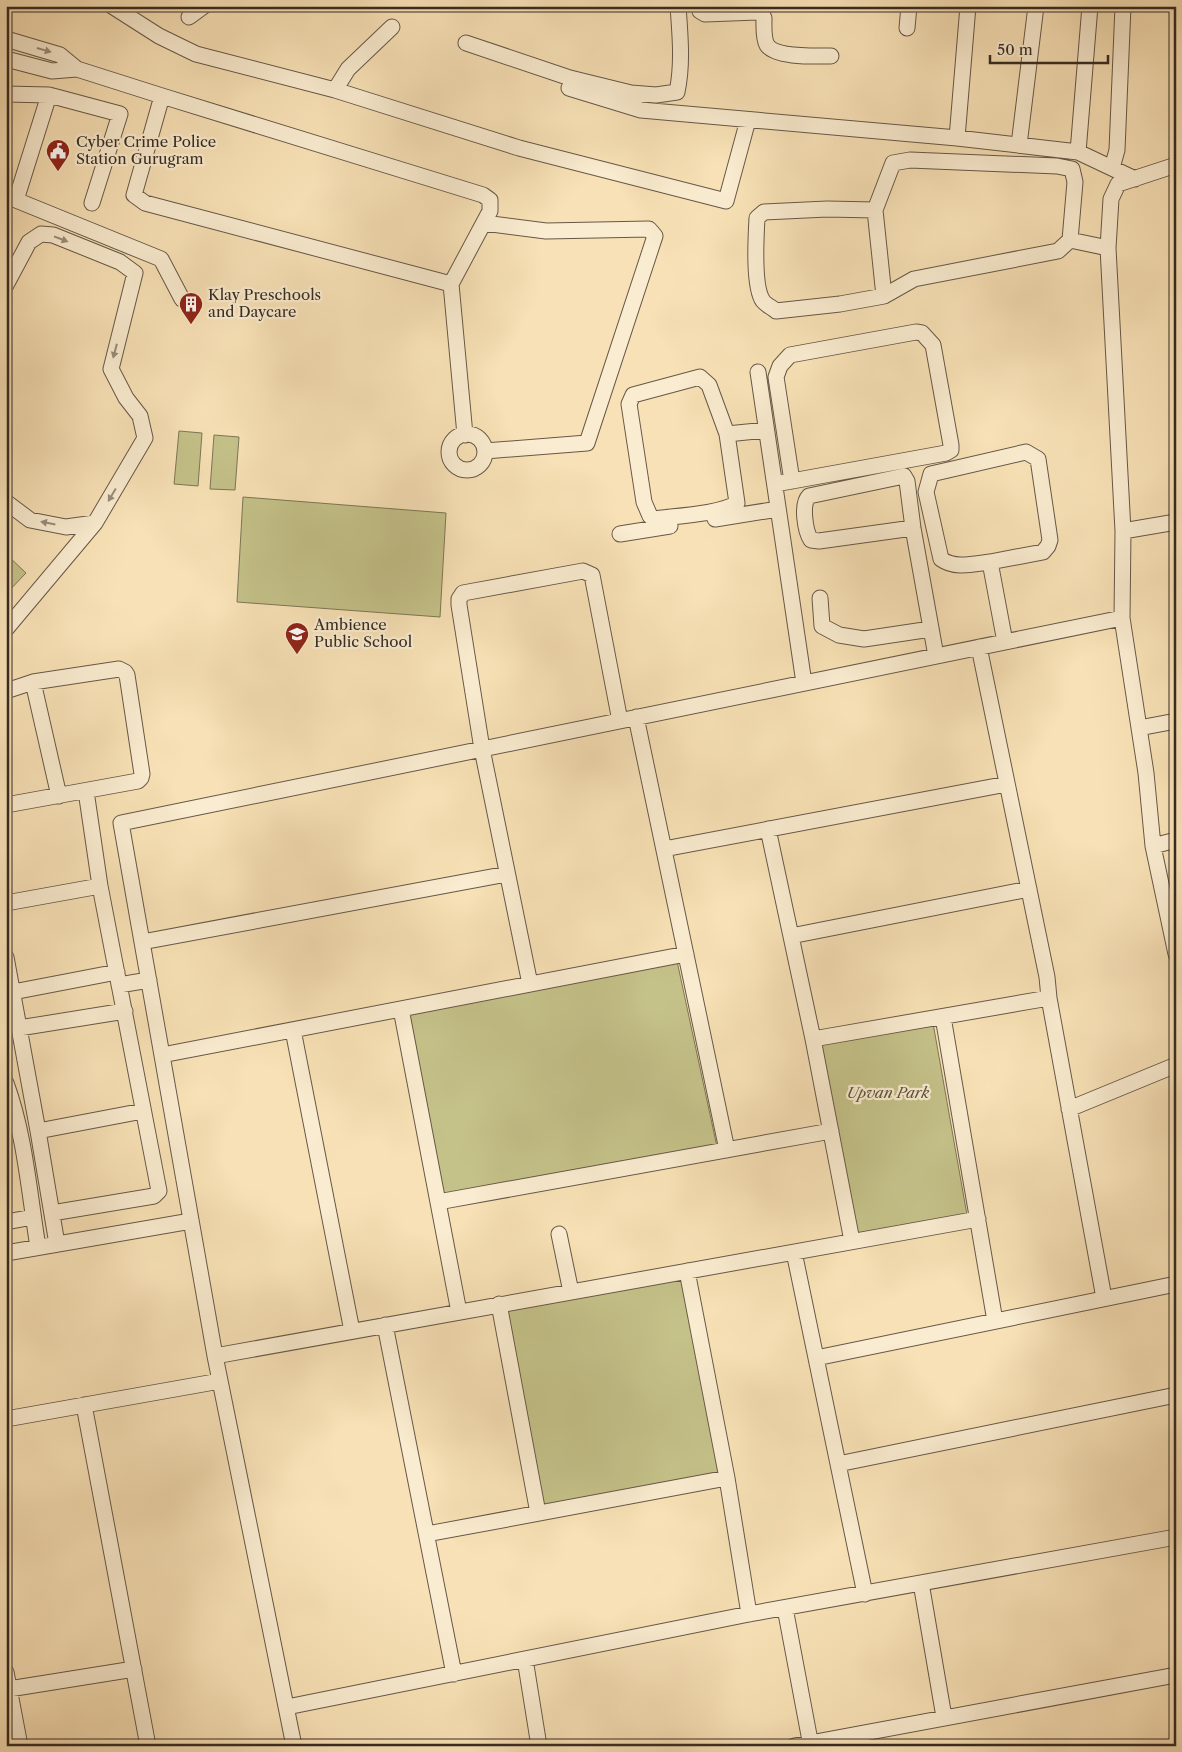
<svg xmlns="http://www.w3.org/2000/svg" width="1182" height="1752" viewBox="0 0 1182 1752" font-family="'Libre Caslon Text',serif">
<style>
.green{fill:#c4c189;stroke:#7d7656}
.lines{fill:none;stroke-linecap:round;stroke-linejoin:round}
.minor-casing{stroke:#665847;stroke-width:17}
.minor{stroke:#faecd0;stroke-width:15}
.oneway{fill:#988c79}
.labels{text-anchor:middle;stroke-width:4.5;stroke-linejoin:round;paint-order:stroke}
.poi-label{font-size:15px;fill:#362b22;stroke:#faecd0;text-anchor:start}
.park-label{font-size:15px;font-style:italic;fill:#5a503c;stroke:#faecd0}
</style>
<rect width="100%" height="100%" fill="#f8e1b6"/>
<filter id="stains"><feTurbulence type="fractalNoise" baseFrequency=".004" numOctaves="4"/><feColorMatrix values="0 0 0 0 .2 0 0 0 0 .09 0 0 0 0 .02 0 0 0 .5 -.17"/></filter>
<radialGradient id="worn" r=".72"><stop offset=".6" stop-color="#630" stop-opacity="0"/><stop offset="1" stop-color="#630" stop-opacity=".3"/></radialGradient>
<path class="green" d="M179,431L202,433L198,486L174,484Z
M214,435L239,437L235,490L210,489Z
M243,497L446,513L440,617L237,602Z
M6,554L26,573L6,594Z
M677,961L717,1147L443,1196L408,1013Z
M933,1023L967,1215L858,1234L820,1044Z
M683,1277L720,1474L542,1506L504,1309Z"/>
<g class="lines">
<g class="minor-casing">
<path id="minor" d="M112,6L159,36L196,54L335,90L519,148L726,201L748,120
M700,6V11L705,14L757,12L762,14L764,18C764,25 763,38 767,45C775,58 816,56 831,56
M189,17L204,6
M907,28L909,6
M6,39L60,55L77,69L162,96L483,195L490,200V211L451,284L465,435
M466,43L570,78L631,93L656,95L677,92C683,64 680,34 678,6
M6,59L52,71L77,69
M569,88L641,110L957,138L1078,152L1135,179
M335,90L348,69L392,27
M6,94L49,95
M162,96L134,195L145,203L451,284
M957,138L968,6
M1019,145L1036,6
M1078,152L1090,6
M1176,165L1118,184L1111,199L1108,248L1123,531L1122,618L1146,773L1153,846L1176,954
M1112,168L1117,150L1123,6
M6,196L161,259L182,299
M16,200L49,95L120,114L92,203
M875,210L884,296
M484,223L546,231L649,229L655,236L587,443L485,451
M1070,240L1075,182L1072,169L1057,166L910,160L893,163L875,210L827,209L764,212L757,218C756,236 753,287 763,301C766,305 773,308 776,311L840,304L884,296L914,279L1058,251L1070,240L1108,248
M6,285L29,242L41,234L53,235L120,262L135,273L111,369L126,398L140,416L145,438L95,523L6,629
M758,372L804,683
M727,434L709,385L700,377L633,395L629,404L644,502L650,516L653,519C674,516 721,514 737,503L727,434L766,430
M449 452a18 18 0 1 1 36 0a18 18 0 1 1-36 0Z
M775,484L792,481L946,453L951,450V445L933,345L922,333L916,332L790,355L780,366L776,377L792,481
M6,502L30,520L66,527L95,523
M715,519L778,509
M913,528L819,541L811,540C805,531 801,504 809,496L904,476L907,481L913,528L936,656
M1123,531L1176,522
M620,534L670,526
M990,562L1043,552L1048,546L1050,540L1038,459L1026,452L931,474L926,492L941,559C955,569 973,564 990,562L1005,642
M820,598L822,626L839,635L864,639L931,629
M979,647L1047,977L1049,998L1104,1298
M33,682L59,796
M6,691L33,682L119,669L125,672L127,675L142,774L141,778L138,781L6,805
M636,717L727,1150
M1139,728L1176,721
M86,791L100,886
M768,829L813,1039L852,1241
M1153,846L1176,840
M664,849L1007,784
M6,903L100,886L159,1191L154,1196L52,1213
M791,936L1029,889
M142,942L507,874
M6,957L38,1131L57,1244
M530,984L482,749L459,605V599L463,593L583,571L592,575L620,721
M119,985L149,980
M13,992L117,972
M401,1009L459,1312
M943,1017L995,1321
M19,1028L125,1011
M293,1030L352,1331
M813,1039L1049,998
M162,1055L686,954
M6,1083C25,1135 29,1192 38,1247
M1069,1109L1176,1065
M38,1131L143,1111
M438,1202L831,1131
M6,1222L33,1217
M559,1234L571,1292
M794,1252L865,1594
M6,1253L191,1221
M687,1271L727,1478L749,1614
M499,1304L538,1513
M385,1325L454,1674
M215,1356L978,1219
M816,1358L1176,1284
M84,1405L148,1746
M6,1419L220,1381
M838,1464L1176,1395
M427,1534L727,1478
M921,1583L944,1717
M785,1608L811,1746
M525,1659L539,1746
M6,1672L20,1746
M9,1689L134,1669
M287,1707L749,1614L1176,1537
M294,1746L215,1356L121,823L1122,618
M794,1746L1176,1675"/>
</g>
<use href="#minor" class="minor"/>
</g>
<defs><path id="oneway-solid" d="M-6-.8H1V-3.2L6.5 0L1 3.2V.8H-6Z" transform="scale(1.25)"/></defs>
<g class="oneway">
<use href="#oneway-solid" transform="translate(44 50) rotate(16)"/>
<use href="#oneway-solid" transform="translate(61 239) rotate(21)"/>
<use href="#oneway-solid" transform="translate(115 351) rotate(105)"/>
<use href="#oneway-solid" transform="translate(112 495) rotate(121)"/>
<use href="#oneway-solid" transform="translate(48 523) rotate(-169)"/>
</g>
<defs>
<g id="civic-pin" transform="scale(1.25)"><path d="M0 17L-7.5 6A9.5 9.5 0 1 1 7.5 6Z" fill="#8f2418" stroke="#faecd0"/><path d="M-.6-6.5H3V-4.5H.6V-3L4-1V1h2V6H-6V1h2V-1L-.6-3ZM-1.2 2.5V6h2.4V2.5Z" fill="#fff"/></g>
<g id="building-pin" transform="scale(1.25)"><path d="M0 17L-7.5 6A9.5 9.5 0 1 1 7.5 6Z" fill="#8f2418" stroke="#faecd0"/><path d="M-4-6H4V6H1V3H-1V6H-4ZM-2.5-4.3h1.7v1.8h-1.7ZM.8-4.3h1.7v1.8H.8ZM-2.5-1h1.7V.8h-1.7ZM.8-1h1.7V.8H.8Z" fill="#fff"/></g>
<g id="school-pin" transform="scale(1.25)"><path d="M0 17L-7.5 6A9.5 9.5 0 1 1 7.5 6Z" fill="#8f2418" stroke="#faecd0"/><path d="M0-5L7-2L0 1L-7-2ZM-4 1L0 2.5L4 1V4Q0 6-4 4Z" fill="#fff"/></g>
</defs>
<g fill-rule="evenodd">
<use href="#civic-pin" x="58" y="151"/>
<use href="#building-pin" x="191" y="304"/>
<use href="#school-pin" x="297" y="634"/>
</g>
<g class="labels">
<g class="poi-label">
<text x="76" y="147">Cyber Crime Police<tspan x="76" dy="17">Station Gurugram</tspan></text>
<text x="208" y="300">Klay Preschools<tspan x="208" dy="17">and Daycare</tspan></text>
<text x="314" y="630">Ambience<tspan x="314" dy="17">Public School</tspan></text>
</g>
<g class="park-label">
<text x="888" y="1098">Upvan Park</text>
</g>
</g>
<rect width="1182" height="1752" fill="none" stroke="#f8e1b6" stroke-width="25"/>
<rect x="8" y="8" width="1167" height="1737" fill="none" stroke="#362b22" stroke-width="2.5"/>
<rect x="12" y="12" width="1157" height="1727" fill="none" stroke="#362b22"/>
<path d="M990 55v8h118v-8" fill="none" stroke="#362b22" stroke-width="2.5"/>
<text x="997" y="55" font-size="15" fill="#362b22" stroke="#faecd0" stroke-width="4" paint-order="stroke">50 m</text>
<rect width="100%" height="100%" filter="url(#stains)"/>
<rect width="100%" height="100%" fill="url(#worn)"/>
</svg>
